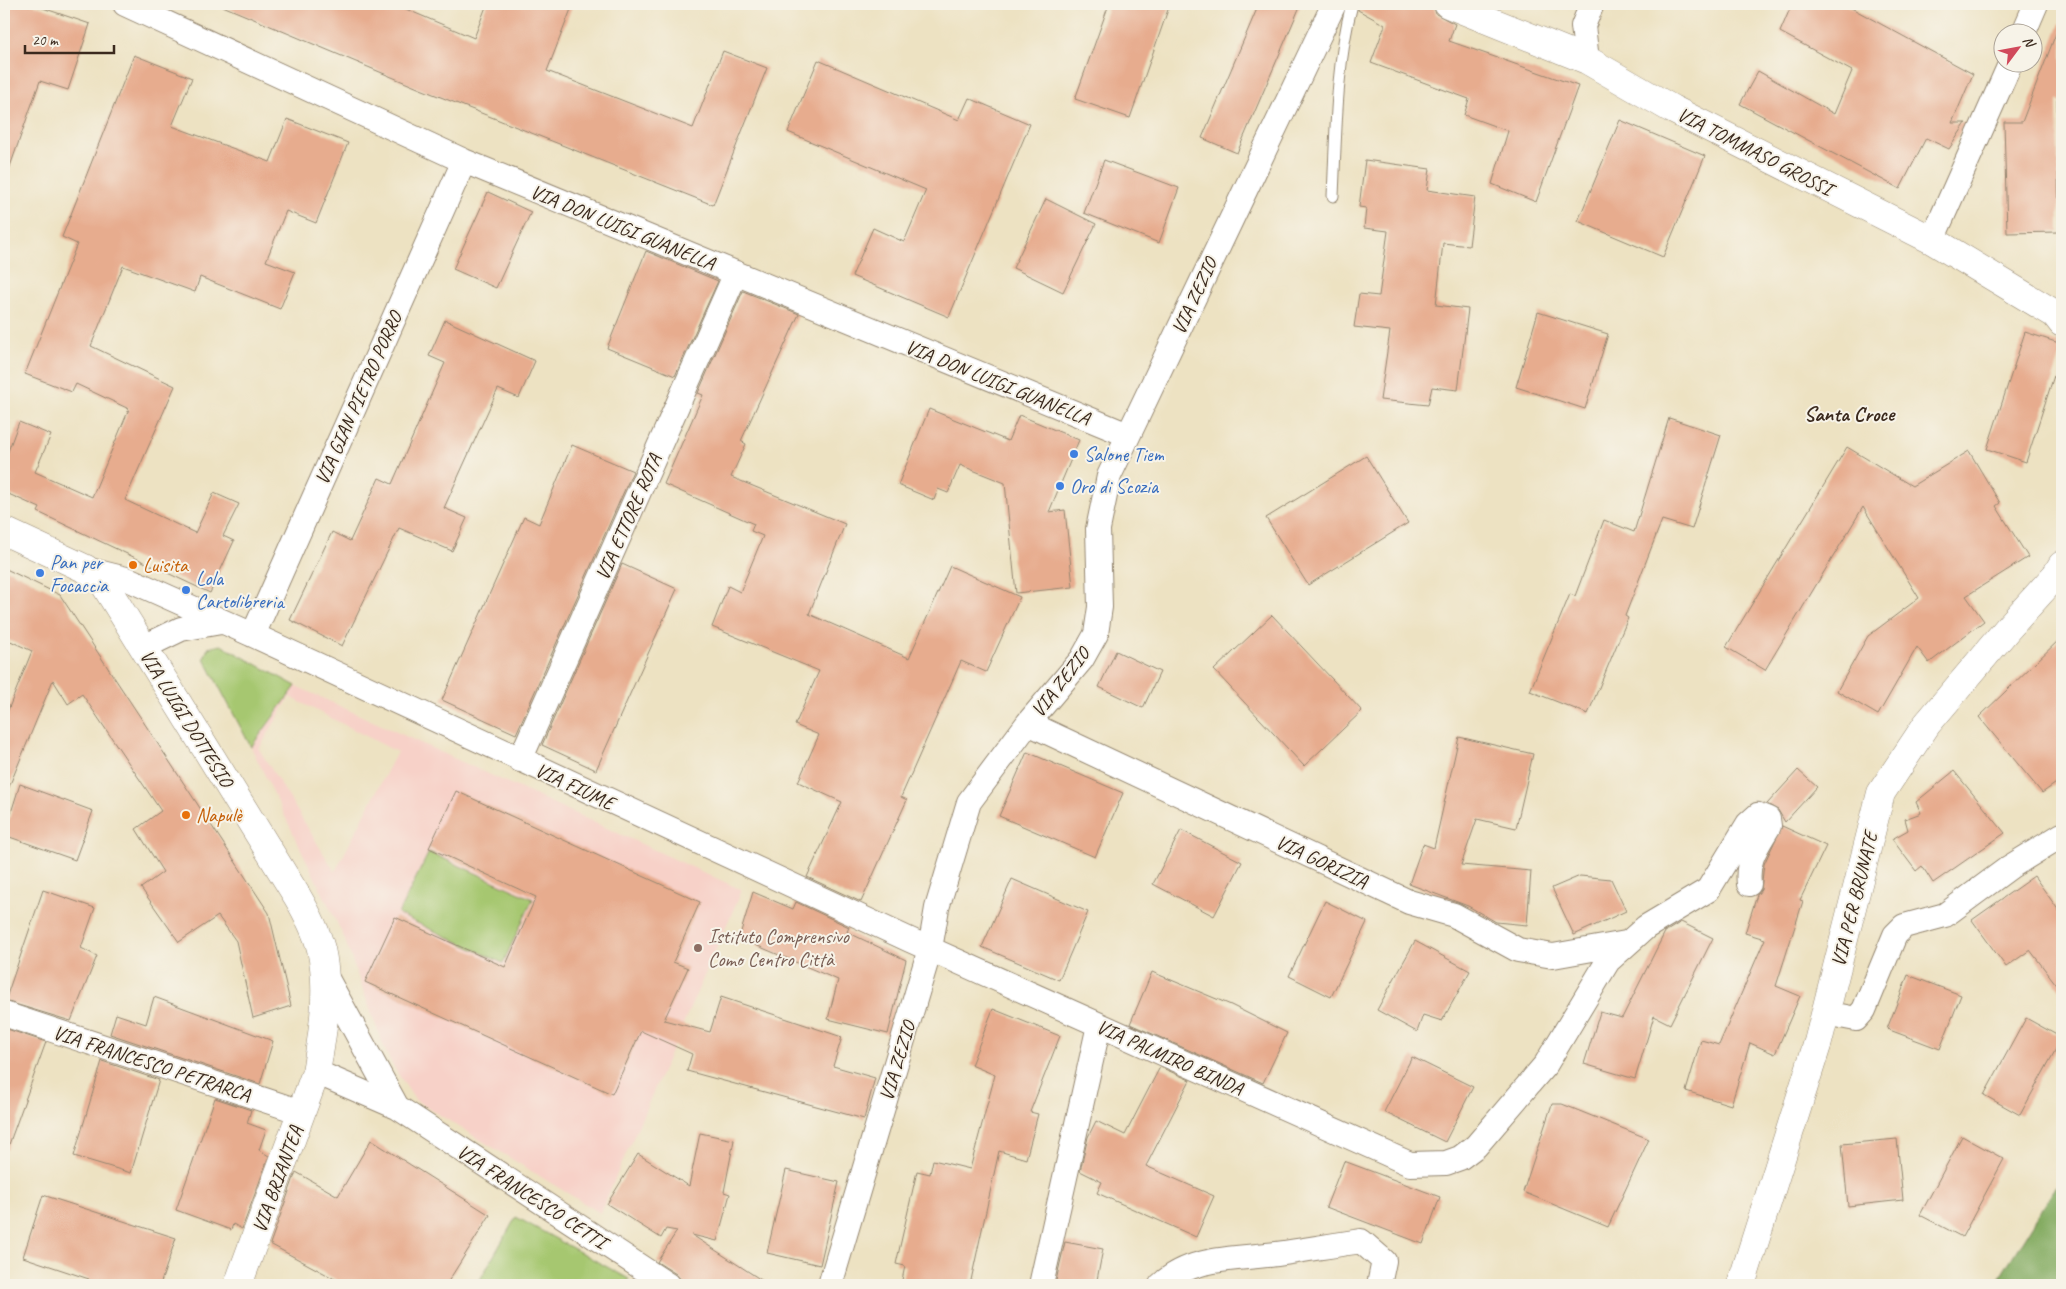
<svg xmlns="http://www.w3.org/2000/svg" width="2066" height="1289" viewBox="0 0 2066 1289" font-family="Caveat,sans-serif">
<style>
.built{fill:#f7d1c8;fill-rule:evenodd}
.green{fill:#a6c770;stroke:#707847}
.forest{fill:#84ac62;stroke:#606b40}
.building{fill:#e7ac8e}
.lines{fill:none;stroke-linecap:round;stroke-linejoin:round}
.service-casing{stroke:#948670;stroke-width:13}
.minor-casing{stroke:#948670;stroke-width:26}
.tertiary-casing{stroke:#948670;stroke-width:29}
.secondary-casing{stroke:#948670;stroke-width:29}
.service{stroke:#fff;stroke-width:11}
.minor{stroke:#fff;stroke-width:24}
.tertiary{stroke:#fff;stroke-width:28}
.secondary{stroke:#fff;stroke-width:28}
.shop-dot{fill:#3f7fe0;stroke:#f7f3e8;stroke-width:2}
.food-dot{fill:#e8710a;stroke:#f7f3e8;stroke-width:2}
.education-dot{fill:#8d6e63;stroke:#f7f3e8;stroke-width:2}
.labels{text-anchor:middle;stroke-width:4;stroke-linejoin:round;paint-order:stroke}
.street-label{font-size:20px;fill:#3b2a1e;stroke:#f7f3e8}
.shop-label{font-size:20px;fill:#366cbe;stroke:#f7f3e8;text-anchor:start}
.food-label{font-size:20px;fill:#c56008;stroke:#f7f3e8;text-anchor:start}
.education-label{font-size:20px;fill:#785e54;stroke:#f7f3e8;text-anchor:start}
.neighbourhood-label{font-size:21px;font-weight:bold;fill:#3b2a1e;stroke:#f7f3e8}
</style>
<rect width="100%" height="100%" fill="#f7f3e8"/>
<filter id="ink" filterUnits="userSpaceOnUse"><feTurbulence type="fractalNoise" baseFrequency=".02" numOctaves="2"/><feDisplacementMap in="SourceGraphic" scale="10" xChannelSelector="R" yChannelSelector="G"/><feConvolveMatrix kernelMatrix="1 2 1 2 8 2 1 2 1" color-interpolation-filters="sRGB"/></filter>
<filter id="wash" filterUnits="userSpaceOnUse"><feTurbulence type="fractalNoise" baseFrequency=".0096" numOctaves="4" result="noise"/><feDisplacementMap in="SourceGraphic" scale="20" xChannelSelector="R" yChannelSelector="G"/><feGaussianBlur stdDeviation="1.12" result="paint"/><feColorMatrix in="noise" values="0 0 0 0 0 0 0 0 0 0 0 0 0 0 0 0 0 1.4 0 .05"/><feComposite in="paint" operator="in"/></filter>
<g filter="url(#wash)">
<rect width="100%" height="100%" fill="#ede2c2"/>
<path class="built" d="M296,686L742,890L600,1213L415,1100L393,1066L384,1048L343,935L251,747ZM290,697L397,752L335,872L259,749ZM456,791L700,903L673,962L687,968L656,1038L641,1031L612,1094L365,981L395,917L505,967L536,897L429,849Z"/>
<path class="green" d="M221,645L296,686L251,747L204,658L208,648Z
M429,852L533,899L503,963L398,914Z
M516,1217L629,1279L625,1285H477Z"/>
<path class="forest" d="M2062,1177V1285H1995Z"/>
<g id="blocks">
<path class="building" d="M4,4H31L90,24L68,90L40,81L7,175H4Z
M218,4H394L474,38L487,4H573L547,71L693,128L723,51L767,68L713,205L418,88Z
M1109,4H1170L1130,118L1075,99Z
M1259,4H1301L1237,153L1202,138Z
M1359,4H1433L1436,14L1455,24L1449,41L1578,86L1536,202L1492,184L1508,131L1464,115L1469,99L1371,63L1385,25L1358,10Z
M1792,4H1844L1973,74L1952,123H1966L1949,149L1926,138L1900,189L1740,104L1758,71L1834,114L1852,71L1780,32Z
M2060,23H2062V103L2057,100L2059,232L2007,233L2004,122H2022Z
M134,55L192,78L172,126L270,162L287,119L348,143L316,223L286,211L266,261L295,272L280,309L200,277L195,292L123,266L91,346L175,386L125,500L195,533L214,493L239,504L223,536L234,541L210,593L38,512L40,508L4,492V462L19,422L51,435L35,472L92,497L129,409L76,384L72,392L25,374L77,244L62,237Z
M818,60L959,120L969,98L1030,124L949,317L852,276L873,228L904,242L926,190L788,132Z
M1620,120L1705,156L1663,257L1578,221Z
M1104,160L1179,188L1159,243L1084,213Z
M1365,160L1430,169L1427,190L1475,197L1469,246L1443,243L1436,305L1468,309L1458,390L1432,387L1428,405L1380,400L1390,331L1354,327L1359,294L1379,296L1388,231L1364,228L1366,208L1359,207Z
M488,192L531,212L496,288L453,269Z
M1046,199L1096,224L1063,292L1013,268Z
M646,251L718,281L675,376L607,348Z
M743,291L799,314L741,441L746,444L731,477L845,524L809,614L909,658L950,566L1020,597L986,672L961,661L901,797L907,800L861,902L807,877L842,802L798,782L819,735L795,725L819,671L712,627L728,586L740,592L763,536L751,531L754,524L664,484L703,395L698,393Z
M1538,312L1608,334L1585,409L1516,387Z
M445,320L535,361L519,398L498,389L444,508L467,518L452,551L399,528L342,646L290,620L332,532L350,541L379,478L392,484L445,363L429,356Z
M2025,332L2062,344V351L2026,462L1987,449Z
M929,409L1008,441L1019,415L1079,440L1049,512L1065,510L1073,587L1016,593L1005,483L960,465L948,493L938,489L934,500L898,485Z
M1669,418L1721,435L1692,529L1662,520L1625,616L1628,618L1588,714L1530,691L1570,594L1575,596L1604,520L1634,532Z
M572,445L633,471L516,734L442,700L524,517L539,524Z
M1847,447L1912,486L1969,451L2000,503L1996,506L2028,557L1966,596L1984,621L1929,663L1917,647L1878,715L1837,691L1868,636L1919,598L1863,507L1765,670L1726,647Z
M1366,456L1408,523L1308,585L1266,518Z
M622,564L677,589L596,770L542,745Z
M4,568L60,595L269,913L291,1006L253,1018L236,941L218,916L179,942L141,888L163,872L136,829L161,811L82,694L68,704L53,680L4,799V720L32,651L4,638Z
M1272,615L1362,711L1304,766L1214,670Z
M2062,637V779L2042,793L1979,717Z
M1116,651L1160,672L1143,708L1099,687Z
M1459,737L1533,754L1516,828L1477,819L1461,865L1531,871L1527,925L1496,922L1468,906L1409,884L1423,844L1434,848Z
M1027,752L1123,793L1095,857L999,816Z
M1798,770L1817,787L1785,822L1778,810L1767,804Z
M1954,771L2005,833L1933,883L1922,866L1916,871L1892,839L1908,830L1905,819L1921,813L1916,802Z
M20,784L93,811L75,860L4,835Z
M456,791L700,902L673,962L688,968L664,1020L710,1032L721,997L842,1037L833,1066L875,1078L864,1119L687,1071L692,1054L641,1031L612,1094L365,982L395,917L505,967L536,897L429,848Z
M1782,826L1826,846L1800,900L1803,901L1776,986L1800,996L1775,1054L1750,1043L1731,1105L1686,1091L1701,1040L1719,1045L1765,939L1745,933L1757,895L1761,890L1764,864Z
M1181,830L1242,862L1214,916L1153,884Z
M1580,876L1611,879L1626,911L1574,935L1552,888Z
M2034,876L2062,915V992L2030,950L2006,967L1972,920Z
M1012,879L1088,912L1059,980L982,947Z
M43,890L95,908L81,948L97,956L71,1021L5,1001Z
M753,892L793,909L796,902L849,927L847,932L906,960L888,1034L828,1019L838,980L739,938Z
M1325,901L1367,922L1331,997L1289,976Z
M1681,922L1713,938L1670,1024L1654,1016L1635,1079L1584,1064L1600,1012L1622,1018L1665,932Z
M1415,941L1470,971L1442,1021L1423,1015L1417,1032L1377,1010Z
M1152,972L1231,1005L1287,1033L1263,1083L1130,1024Z
M1908,975L1961,995L1940,1049L1887,1029Z
M154,997L273,1041L260,1084L110,1034L116,1014L146,1024Z
M993,1009L1060,1036L1030,1112L1038,1114L1026,1159L999,1151L970,1285H901L905,1266L896,1264L917,1171L930,1174L933,1160L970,1169L995,1075L971,1065Z
M2026,1018L2062,1038L2020,1115L1984,1095Z
M4,1028L46,1042L7,1150L4,1149Z
M1412,1057L1473,1087L1445,1142L1384,1112Z
M102,1061L159,1080L131,1173L74,1156Z
M1160,1067L1190,1080L1146,1166L1214,1196L1196,1237L1097,1193L1102,1182L1080,1171L1088,1137L1096,1121L1125,1135Z
M215,1098L251,1110L247,1123L266,1130L259,1150L269,1156L242,1229L233,1224L231,1230L176,1210Z
M1552,1104H1562L1649,1139L1608,1227L1523,1192Z
M700,1133L734,1140L724,1192L730,1194L717,1241L692,1235L769,1285H686L676,1274L657,1262L677,1231L666,1229L661,1238L607,1204L638,1154L689,1186Z
M1962,1136L2004,1159L1962,1237L1920,1215Z
M1897,1139L1903,1200L1848,1206L1842,1144Z
M371,1140L490,1215L446,1285H346L270,1244L296,1172L338,1196Z
M1344,1161L1440,1197L1423,1244L1326,1207Z
M786,1170L839,1182L820,1265L767,1253Z
M43,1195L176,1238L160,1285H87L89,1279L23,1257Z
M1065,1242L1103,1249L1096,1285H1055Z"/>
</g>
</g>
<g filter="url(#ink)">
<use href="#blocks" fill-opacity="0" stroke="#948670" stroke-width="1"/>
<g class="lines">
<g class="service-casing">
<path id="service" d="M1333,196C1336,133 1336,65 1352,4"/>
</g>
<g class="minor-casing">
<path id="minor" d="M125,4L464,161L1128,435
M2024,32L2036,4
M1587,60L1583,26L1592,4
M1932,240L2011,62
M86,569L130,580L253,635L910,940L1410,1164L1446,1163L1460,1158L1476,1146L1546,1064L1608,961L1646,927L1708,890L1748,824L1758,815L1768,819L1769,826C1757,846 1746,860 1749,884
M253,635L464,161
M144,647L181,629L221,622
M1028,723L1409,902L1454,915L1518,950L1553,956L1626,943
M520,760L736,273
M325,975L397,1107L668,1285
M1825,1013L1856,1019L1864,1010L1895,935L1904,926L1945,915L2010,867L2062,835
M4,1014L301,1112
M316,1072L397,1107
M830,1285L930,949L937,908L969,802L1028,723L1082,659L1096,634L1100,607L1098,529L1109,476L1334,4
M1041,1285L1099,1025
M1161,1285C1191,1256 1238,1259 1277,1254C1305,1250 1333,1245 1361,1241L1384,1261L1379,1285"/>
</g>
<g class="tertiary-casing">
<path id="tertiary" d="M1448,4L1587,60L1672,109L1932,240L2055,314L2062,323
M1741,1285L1818,1042L1881,793L1927,724L2009,627L2056,575L2062,565"/>
</g>
<g class="secondary-casing">
<path id="secondary" d="M4,531L86,569L103,582L297,896C307,913 316,930 321,949C330,988 323,1033 316,1072L238,1285"/>
</g>
<use href="#service" class="service"/>
<use href="#minor" class="minor"/>
<use href="#tertiary" class="tertiary"/>
<use href="#secondary" class="secondary"/>
</g>
</g>
<g class="shop-dot">
<circle cx="1074" cy="454" r="5"/>
<circle cx="1060" cy="486" r="5"/>
<circle cx="40" cy="573" r="5"/>
<circle cx="186" cy="590" r="5"/>
</g>
<g class="food-dot">
<circle cx="133" cy="565" r="5"/>
<circle cx="186" cy="815" r="5"/>
</g>
<circle class="education-dot" cx="698" cy="948" r="5"/>
<g class="labels">
<g class="street-label">
<text transform="translate(1755 151) rotate(27)" y="7">VIA TOMMASO GROSSI</text>
<text transform="translate(623 227) rotate(22)" y="7">VIA DON LUIGI GUANELLA</text>
<text transform="translate(1194 296) rotate(-65)" y="7">VIA ZEZIO</text>
<text transform="translate(998 382) rotate(22)" y="7">VIA DON LUIGI GUANELLA</text>
<text transform="translate(358 398) rotate(-66)" y="7">VIA GIAN PIETRO PORRO</text>
<text transform="translate(628 517) rotate(-66)" y="7">VIA ETTORE ROTA</text>
<text transform="translate(1060 682) rotate(-52)" y="7">VIA ZEZIO</text>
<text transform="translate(187 718) rotate(58)" y="7">VIA LUIGI DOTTESIO</text>
<text transform="translate(575 786) rotate(25)" y="7">VIA FIUME</text>
<text transform="translate(1322 861) rotate(25)" y="7">VIA GORIZIA</text>
<text transform="translate(1854 899) rotate(-76)" y="7">VIA PER BRUNATE</text>
<text transform="translate(1170 1057) rotate(24)" y="7">VIA PALMIRO BINDA</text>
<text transform="translate(897 1061) rotate(-73)" y="7">VIA ZEZIO</text>
<text transform="translate(152 1063) rotate(18)" y="7">VIA FRANCESCO PETRARCA</text>
<text transform="translate(277 1179) rotate(-70)" y="7">VIA BRIANTEA</text>
<text transform="translate(532 1196) rotate(33)" y="7">VIA FRANCESCO CETTI</text>
</g>
<g class="shop-label">
<text x="1084" y="461">Salone Tiem</text>
<text x="1070" y="493">Oro di Scozia</text>
<text x="50" y="569">Pan per<tspan x="50" dy="23">Focaccia</tspan></text>
<text x="196" y="585">Lola<tspan x="196" dy="23">Cartolibreria</tspan></text>
</g>
<g class="food-label">
<text x="143" y="572">Luisita</text>
<text x="196" y="822">Napulè</text>
</g>
<g class="education-label">
<text x="708" y="943">Istituto Comprensivo<tspan x="708" dy="23">Como Centro Città</tspan></text>
</g>
<g class="neighbourhood-label">
<text x="1849" y="421">Santa Croce</text>
</g>
</g>
<rect width="2066" height="1289" fill="none" stroke="#f7f3e8" stroke-width="20"/>
<g transform="translate(2018 48) rotate(58)"><circle r="24" fill="#f7f3e8" stroke="#aca397"/>
<path d="M0-4L9 19L0 12L-9 19Z" fill="#d1495b"/>
<text y="-8" font-size="14" font-weight="bold" text-anchor="middle" fill="#3b2a1e">N</text>
</g>
<path d="M25 45v8h89v-8" fill="none" stroke="#3b2a1e" stroke-width="2.5"/>
<text x="32" y="45" font-size="15" fill="#3b2a1e" stroke="#f7f3e8" stroke-width="4" paint-order="stroke">20 m</text>
</svg>
